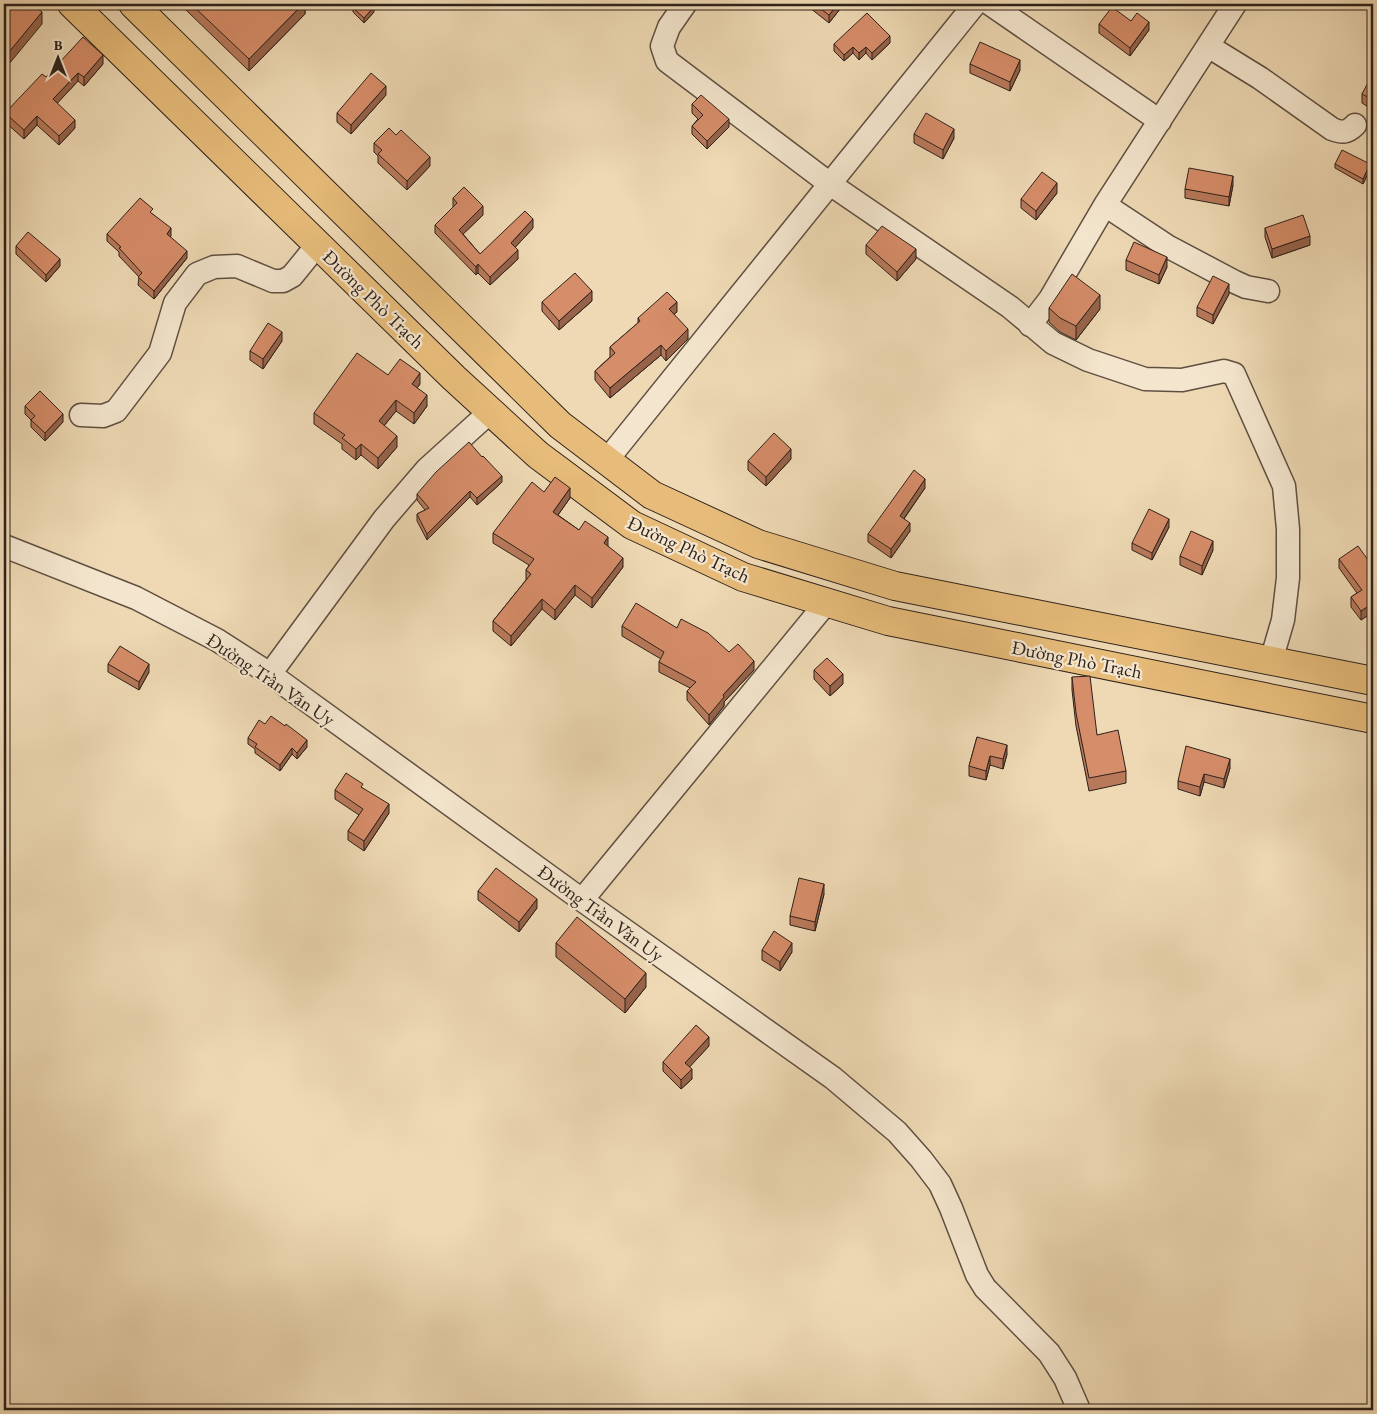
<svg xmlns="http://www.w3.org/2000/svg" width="1377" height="1414" viewBox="0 0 1377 1414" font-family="'EB Garamond',serif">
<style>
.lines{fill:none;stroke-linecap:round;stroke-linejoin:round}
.minor-casing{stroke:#5e4f41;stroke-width:25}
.trunk-casing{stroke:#2e211b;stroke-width:30}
.minor{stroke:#f4e6ce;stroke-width:22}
.trunk{stroke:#e7bc7a;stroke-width:28}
.wall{fill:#b8795a;stroke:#2e211b}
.shaded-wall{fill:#96634a;stroke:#2e211b}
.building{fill:#d68d69;stroke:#2e211b}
.labels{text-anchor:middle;stroke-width:4.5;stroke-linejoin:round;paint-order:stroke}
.street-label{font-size:19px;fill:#2e211b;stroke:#f4e6ce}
</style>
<rect width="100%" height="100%" fill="#eed9b4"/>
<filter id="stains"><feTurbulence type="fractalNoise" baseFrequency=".004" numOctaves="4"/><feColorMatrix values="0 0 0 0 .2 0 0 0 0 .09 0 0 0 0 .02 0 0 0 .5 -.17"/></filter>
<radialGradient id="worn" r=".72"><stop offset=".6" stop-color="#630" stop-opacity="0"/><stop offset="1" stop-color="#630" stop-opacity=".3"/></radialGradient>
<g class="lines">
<g class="minor-casing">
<path id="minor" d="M685,4L669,27L662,46L667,61L830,184L1010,307L1053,343L1088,360L1145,379L1182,380L1224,371L1234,374L1284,486L1288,529V578L1283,620L1271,661
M990,4L1160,121
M1208,46L1260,78L1332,129C1342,133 1347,133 1355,125
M1105,205L1167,246L1235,282L1246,287L1268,291
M1030,325L1050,299L1105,205L1235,4
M81,415L103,416L116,411L160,353L175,303L197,274L214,267L237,266L273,281H283L292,276L318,244
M607,460L975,4
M4,546L136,598L217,640L270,674L582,900L833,1078L897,1132L921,1159L940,1184L951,1208L977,1275L985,1288L1049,1353L1065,1378L1079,1410
M270,674L384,519L427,469L491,411
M582,900L827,602"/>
</g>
<g class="trunk-casing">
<path id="trunk" d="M72,4L454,378L538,455L632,525L743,577L888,621L1373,719
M133,4L560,425L652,495L758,544L895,586L1373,681"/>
</g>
<use href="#minor" class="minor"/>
<use href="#trunk" class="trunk"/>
</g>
<path class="wall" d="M185,4H310L305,10V14L249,71L185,9Z
M805,4H844L829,23Z
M353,8L374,12L364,23L353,12Z
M1131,21L1149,30L1130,56L1099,33V24Z
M890,43L872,60L866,53L859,60L853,53L844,61L834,51V44Z
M103,64L84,86L78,81L57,103L75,128L59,145L37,125L24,139L5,122V113L46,77Z
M970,64L1020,70L1010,91L970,73Z
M1373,78V110L1362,103V94Z
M386,95L351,134L337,122V113Z
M692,104L729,127L707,149L692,134V126L698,119L692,113Z
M914,134L954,138L943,159L914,143Z
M396,135L430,166L407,190L378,163V156L374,152V143Z
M1335,164L1370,169L1363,184L1335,168Z
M1233,185L1229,206L1185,198V189Z
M1057,193L1036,220L1021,208V199Z
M453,198L483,215L463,234L480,254L533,228L515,247L518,259L490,285L478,273L476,275L435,233V225L453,207Z
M153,214L171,236L170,237L187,258L154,299L138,285L139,277L119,256V252L107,241V234Z
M1265,228L1310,245L1272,258L1265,237Z
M866,245L916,259L897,281L866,254Z
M16,246L60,266L46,282L16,254Z
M1126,260L1167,267L1159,284L1126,270Z
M1229,294L1213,324L1197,316V307Z
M592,301L559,330L542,311V302Z
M1049,308L1100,309L1076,340L1060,332L1049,322Z
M677,312L674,314L688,339L666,361L661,355L610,398L595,380V371L610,357V347L638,323V318Z
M282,341L263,369L250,360V351Z
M388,375L420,384L417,388L427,406L414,424L396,411L384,426L397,447L378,469L361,455L356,460L342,449V444L314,424V413Z
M25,406L63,422L45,441L31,427V420L25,414Z
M791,459L766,486L748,470V461Z
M502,482L477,505L470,497L427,540L417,521V514L425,510L417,500V494Z
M925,488L904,519L910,531L891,558L868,542V534Z
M544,492L570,498L558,515L579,530L608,547L623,567L592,608L575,595L555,620L542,609L511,646L493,631V621L526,580V570L529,565L493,543V533Z
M1169,527L1152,560L1132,550V543Z
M1213,550L1202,575L1180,565V556Z
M1339,559L1373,567V612L1361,620L1351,607V597L1357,593L1339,568Z
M622,626L677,628L729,652L754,670L724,702V706L709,725L687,700V691L690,688L659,672V662L661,659L622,636Z
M108,664L149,672L139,690L108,672Z
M814,670L843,684L830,696L814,679Z
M1072,677L1097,735L1126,771V783L1089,791L1076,726L1072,690Z
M265,724L307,747L297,759L292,754L280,771L255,753V749L248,744V738Z
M977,737L1007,754L1003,769L990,765L986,780L969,776V766Z
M1230,768L1224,788L1204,782L1200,796L1178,789V781Z
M363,788L389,813L364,851L348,840V831L359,815L335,799V790Z
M478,891L537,908L519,932L478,900Z
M824,894L815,931L790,925V916Z
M556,943L646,987L625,1013L556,957Z
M762,950L792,952L780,971L762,960Z
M709,1046L689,1067L692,1079L681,1089L663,1071V1062Z"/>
<path class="shaded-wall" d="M303,4H310L305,10V14L249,71V59Z
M838,4H844L829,23V15Z
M374,7V12L364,23V18Z
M42,12V24L4,70V58Z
M1149,22V30L1130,56V48Z
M890,36V43L872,60V53Z
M853,47V53L844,61V55Z
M866,47V53L859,60V53Z
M103,55V64L84,86V77Z
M1020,60V70L1010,91V82Z
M78,73V81L53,108V99Z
M386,86V95L351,134V125Z
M37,116V125L24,139V130Z
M729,119V127L707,149V141Z
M75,120V128L59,145V136Z
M954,129V138L943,159V150Z
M430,157V166L407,190V181Z
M1370,164V169L1363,184V179Z
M1233,176V185L1229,206V197Z
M1057,183V193L1036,220V211Z
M483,206V215L459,238V230Z
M533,219V228L511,252V243Z
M171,228V236L167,242V234Z
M1310,236V245L1272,258V249Z
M916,249V259L897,281V272Z
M518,250V259L490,285V277Z
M187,251V258L154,299V291Z
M1167,257V267L1159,284V275Z
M60,259V266L46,282V275Z
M478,264V273L476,275V267Z
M1229,284V294L1213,324V315Z
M592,291V301L559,330V321Z
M1100,295V309L1076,340V326Z
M677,302V312L669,318V309Z
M688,329V339L666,361V351Z
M282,332V341L263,369V359Z
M661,345V355L610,398V388Z
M420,373V384L412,395V384Z
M427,395V406L414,424V413Z
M396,400V411L379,432V421Z
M63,414V422L45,441V433Z
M397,436V447L378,469V458Z
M361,444V455L356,460V449Z
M791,449V459L766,486V477Z
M502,476V482L477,505V498Z
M925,479V488L900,524V516Z
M570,488V498L553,522V512Z
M470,491V497L427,540V534Z
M1169,519V527L1152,560V553Z
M910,523V531L891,558V549Z
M608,537V547L604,543Z
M1213,541V550L1202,575V566Z
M623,558V567L592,608V598Z
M575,585V595L555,620V610Z
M542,599V609L511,646V636Z
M1373,603V612L1361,620V611Z
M754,661V670L724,702V706L709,725V715L723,695Z
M149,664V672L139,690V682Z
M843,674V684L830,696V686Z
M307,740V747L297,759V753Z
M1007,745V754L1003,769V759Z
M292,748V754L280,771V765Z
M990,756V765L986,780V771Z
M1230,759V768L1224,788V779Z
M1204,774V782L1200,796V787Z
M389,804V813L364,851V841Z
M824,884V894L815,931V922Z
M537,899V908L519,932V922Z
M792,943V952L780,971V962Z
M646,973V987L625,1013V999Z
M709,1037V1046L685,1072V1063Z
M692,1069V1079L681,1089V1080Z"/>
<path class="building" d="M5,4H32L42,12L4,58V6Z
M191,4H303L249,59Z
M356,4H370L374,7L364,18L353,8Z
M814,4H838L829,15Z
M1112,7L1131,21L1137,13L1149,22L1130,48L1099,24Z
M867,13L890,36L872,53L866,47L859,53L853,47L844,55L834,44Z
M83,37L103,55L84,77L78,73L53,99L75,120L59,136L37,116L24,130L5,113L42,74L46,77Z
M980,42L1020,60L1010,82L970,64Z
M371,73L386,86L351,125L337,113Z
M1371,77L1373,78V100L1362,94Z
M701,95L729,119L707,141L692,126L703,115L692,104Z
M926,113L954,129L943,150L914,134Z
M389,128L396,135L401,130L430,157L407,181L378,154L382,150L374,143Z
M1342,150L1370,164L1363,179L1335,164Z
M1189,168L1233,176L1229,197L1185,189Z
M1042,172L1057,183L1036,211L1021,199Z
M464,187L483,206L459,230L480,254L525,211L533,219L511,243L518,250L490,277L478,264L476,267L435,225L457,203L453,198Z
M140,198L153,209L150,212L171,228L167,234L187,251L154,291L138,277L142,273L119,248L121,247L107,234Z
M1303,215L1310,236L1272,249L1265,228Z
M882,226L916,249L897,272L866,245Z
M28,232L60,259L46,275L16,246Z
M1134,242L1167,257L1159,275L1126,260Z
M575,273L592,291L559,321L542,302Z
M1072,274L1100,295L1076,326L1060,318L1049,308Z
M1213,276L1229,284L1213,315L1197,307Z
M667,292L677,302L669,309L688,329L666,351L661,345L610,388L595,371L615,353L610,347L640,321L638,318Z
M268,323L282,332L263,359L250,351Z
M357,353L388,375L400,359L420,373L412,384L427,395L414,413L396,400L379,421L397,436L378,458L361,444L356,449L342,438L345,435L314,413Z
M40,391L63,414L45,433L31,420L35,416L25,406Z
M774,433L791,449L766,477L748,461Z
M469,442L482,457L483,456L502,476L477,498L470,491L427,534L417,514L429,508L417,494L436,472Z
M914,470L925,479L900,516L910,523L891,549L868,534Z
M555,477L570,488L553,512L579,530L585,521L608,537L604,543L623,558L592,598L575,585L555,610L542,599L511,636L493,621L531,574L526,570L534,559L493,533L532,482L544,492Z
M1149,509L1169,519L1152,553L1132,543Z
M1191,531L1213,541L1202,566L1180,556Z
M1358,546L1373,567V603L1361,611L1351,597L1362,590L1339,559Z
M636,603L677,628L681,619L708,633L729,652L738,644L754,661L723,695L724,697L709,715L687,691L696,682L659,662L664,652L622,626Z
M120,646L149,664L139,682L108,664Z
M827,658L843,674L830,686L814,670Z
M1090,676L1097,735L1118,730L1126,771L1089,778L1076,713L1072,677Z
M271,716L285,726L286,724L307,740L297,753L292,748L280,765L255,747L257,744L248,738L259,720L265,724Z
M977,737L1007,745L1003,759L990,756L986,771L969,766Z
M1186,746L1230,759L1224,779L1204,774L1200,787L1178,781Z
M346,773L363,784L361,787L389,804L364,841L348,831L363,809L335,790Z
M496,868L537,899L519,922L478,891Z
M799,878L824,884L815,922L790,916Z
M577,917L646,973L625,999L556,943Z
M774,931L792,943L780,962L762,950Z
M696,1025L709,1037L685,1063L692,1069L681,1080L663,1062Z"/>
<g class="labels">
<g class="street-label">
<text transform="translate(374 299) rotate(44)" y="7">Đường Phò Trạch</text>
<text transform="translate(689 549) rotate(25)" y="7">Đường Phò Trạch</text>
<text transform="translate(1077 659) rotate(11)" y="7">Đường Phò Trạch</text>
<text transform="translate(271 679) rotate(34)" y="7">Đường Trần Văn Uy</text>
<text transform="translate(601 913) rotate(36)" y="7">Đường Trần Văn Uy</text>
</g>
</g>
<rect width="1377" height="1414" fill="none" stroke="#eed9b4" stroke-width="20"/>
<rect x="5" y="5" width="1367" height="1404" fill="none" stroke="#2e211b" stroke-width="2.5"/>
<rect x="10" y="10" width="1357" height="1394" fill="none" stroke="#2e211b"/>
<g transform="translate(58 58)" stroke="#f4e6ce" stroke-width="4" paint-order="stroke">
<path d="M0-4L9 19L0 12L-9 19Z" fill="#2e211b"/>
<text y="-8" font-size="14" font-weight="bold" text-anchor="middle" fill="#2e211b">B</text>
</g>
<rect width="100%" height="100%" filter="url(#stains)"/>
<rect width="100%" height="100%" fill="url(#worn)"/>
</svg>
